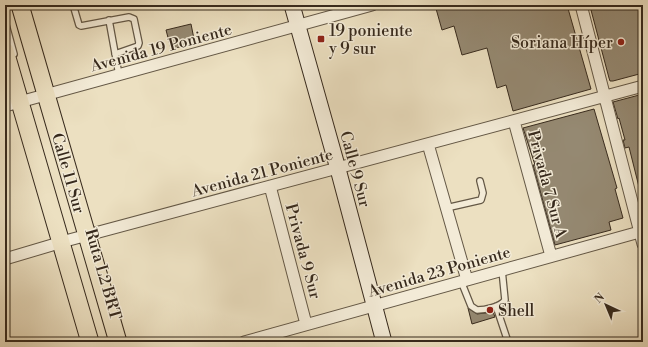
<svg xmlns="http://www.w3.org/2000/svg" width="648" height="347" viewBox="0 0 648 347" font-family="'Libre Bodoni',serif">
<style>
.building{fill:#958972;stroke:#372a1d}
.lines{fill:none;stroke-linecap:round;stroke-linejoin:round}
.lane-casing{stroke:#645846;stroke-width:8}
.street-casing{stroke:#645846;stroke-width:13}
.secondary-casing{stroke:#372a1d;stroke-width:17}
.primary-casing{stroke:#372a1d;stroke-width:19}
.path{stroke:#372a1d;stroke-width:2;stroke-dasharray:1 2;stroke-linecap:butt}
.lane{stroke:#f3ebd7;stroke-width:5.5}
.street{stroke:#f3ebd7;stroke-width:11}
.secondary{stroke:#f3ebd7;stroke-width:15}
.primary{stroke:#ece0c1;stroke-width:17}
.poi-dot{fill:#8f2418;stroke:#f3ebd7;stroke-width:1.5}
.labels{text-anchor:middle;stroke-width:3;stroke-linejoin:round;paint-order:stroke}
.poi-label{font-size:16px;fill:#372a1d;stroke:#f3ebd7;text-anchor:start}
.street-label{font-size:16px;fill:#372a1d;stroke:#f3ebd7}
</style>
<rect width="100%" height="100%" fill="#ece0c1"/>
<filter id="stains"><feTurbulence type="fractalNoise" baseFrequency=".005" numOctaves="4"/><feColorMatrix values="0 0 0 0 .2 0 0 0 0 .09 0 0 0 0 .02 0 0 0 .5 -.17"/></filter>
<radialGradient id="worn" r=".72"><stop offset=".6" stop-color="#630" stop-opacity="0"/><stop offset="1" stop-color="#630" stop-opacity=".3"/></radialGradient>
<path class="building" d="M435,5H567L591,89L513,111L506,85L497,88L487,48L462,55L454,26L442,30Z
M609,5H643V73L613,81H610L609,78L591,10Z
M191,24L194,39L187,40L188,45L171,49L166,30Z
M643,94V191H640L629,147L625,148L623,140H625L619,118L618,119L613,102Z
M594,109L617,188L615,189L623,218L609,222L611,230L555,245L533,165H535L523,128Z
M509,301L512,312L503,315L501,308Z
M468,308L477,314L493,312L495,317L472,324Z"/>
<g class="lines">
<g class="lane-casing">
<path id="lane" d="M74,8L79,25L81,26L129,17L134,19L139,43L138,46L115,54
M109,20L119,75
M5,21L14,54
M446,208L481,200L483,193L480,181
M461,281L471,306L477,310C485,310 500,307 505,300L502,270
M496,306L508,342"/>
</g>
<g class="street-casing">
<path id="street" d="M581,5L643,244
M5,106L372,5
M514,121L551,256
M428,144L467,280
M270,186L306,324
M5,259L69,240L643,86
M244,342L643,231"/>
</g>
<g class="secondary-casing">
<path id="secondary" d="M292,5L338,169L384,342"/>
</g>
<g class="primary-casing">
<path id="primary" d="M20,5L118,342
M5,51L90,342"/>
</g>
<path class="path" d="M640,253L643,265
M227,342L235,340"/>
<use href="#lane" class="lane"/>
<use href="#street" class="street"/>
<use href="#secondary" class="secondary"/>
<use href="#primary" class="primary"/>
</g>
<g class="poi-dot">
<rect x="317" y="35" width="8" height="8" rx="2"/>
<circle cx="621" cy="42" r="4"/>
<circle cx="490" cy="310" r="4"/>
</g>
<g class="labels">
<g class="poi-label">
<text x="329" y="36">19 poniente<tspan x="329" dy="18">y 9 sur</tspan></text>
<text x="613" y="48" text-anchor="end">Soriana Híper</text>
<text x="498" y="316">Shell</text>
</g>
<g class="street-label">
<text transform="translate(161 47) rotate(-15)" y="6">Avenida 19 Poniente</text>
<text transform="translate(356 169) rotate(75)" y="6">Calle 9 Sur</text>
<text transform="translate(262 172) rotate(-15)" y="6">Avenida 21 Poniente</text>
<text transform="translate(69 173) rotate(74)" y="6">Calle 11 Sur</text>
<text transform="translate(548 184) rotate(75)" y="6">Privada 7 Sur A</text>
<text transform="translate(304 251) rotate(75)" y="6">Privada 9 Sur</text>
<text transform="translate(439 271) rotate(-16)" y="6">Avenida 23 Poniente</text>
<text transform="translate(104 274) rotate(74)" y="6">Ruta L2 BRT</text>
</g>
</g>
<rect width="648" height="347" fill="none" stroke="#ece0c1" stroke-width="20"/>
<rect x="6" y="6" width="636" height="335" fill="none" stroke="#372a1d" stroke-width="2"/>
<rect x="10" y="10" width="628" height="327" fill="none" stroke="#372a1d"/>
<g transform="translate(606 305) rotate(316)" stroke="#f3ebd7" stroke-width="3" paint-order="stroke">
<path d="M0-3L7 15L0 10L-7 15Z" fill="#372a1d"/>
<text y="-6" font-size="11" font-weight="bold" text-anchor="middle" fill="#372a1d">N</text>
</g>
<rect width="100%" height="100%" filter="url(#stains)"/>
<rect width="100%" height="100%" fill="url(#worn)"/>
</svg>
